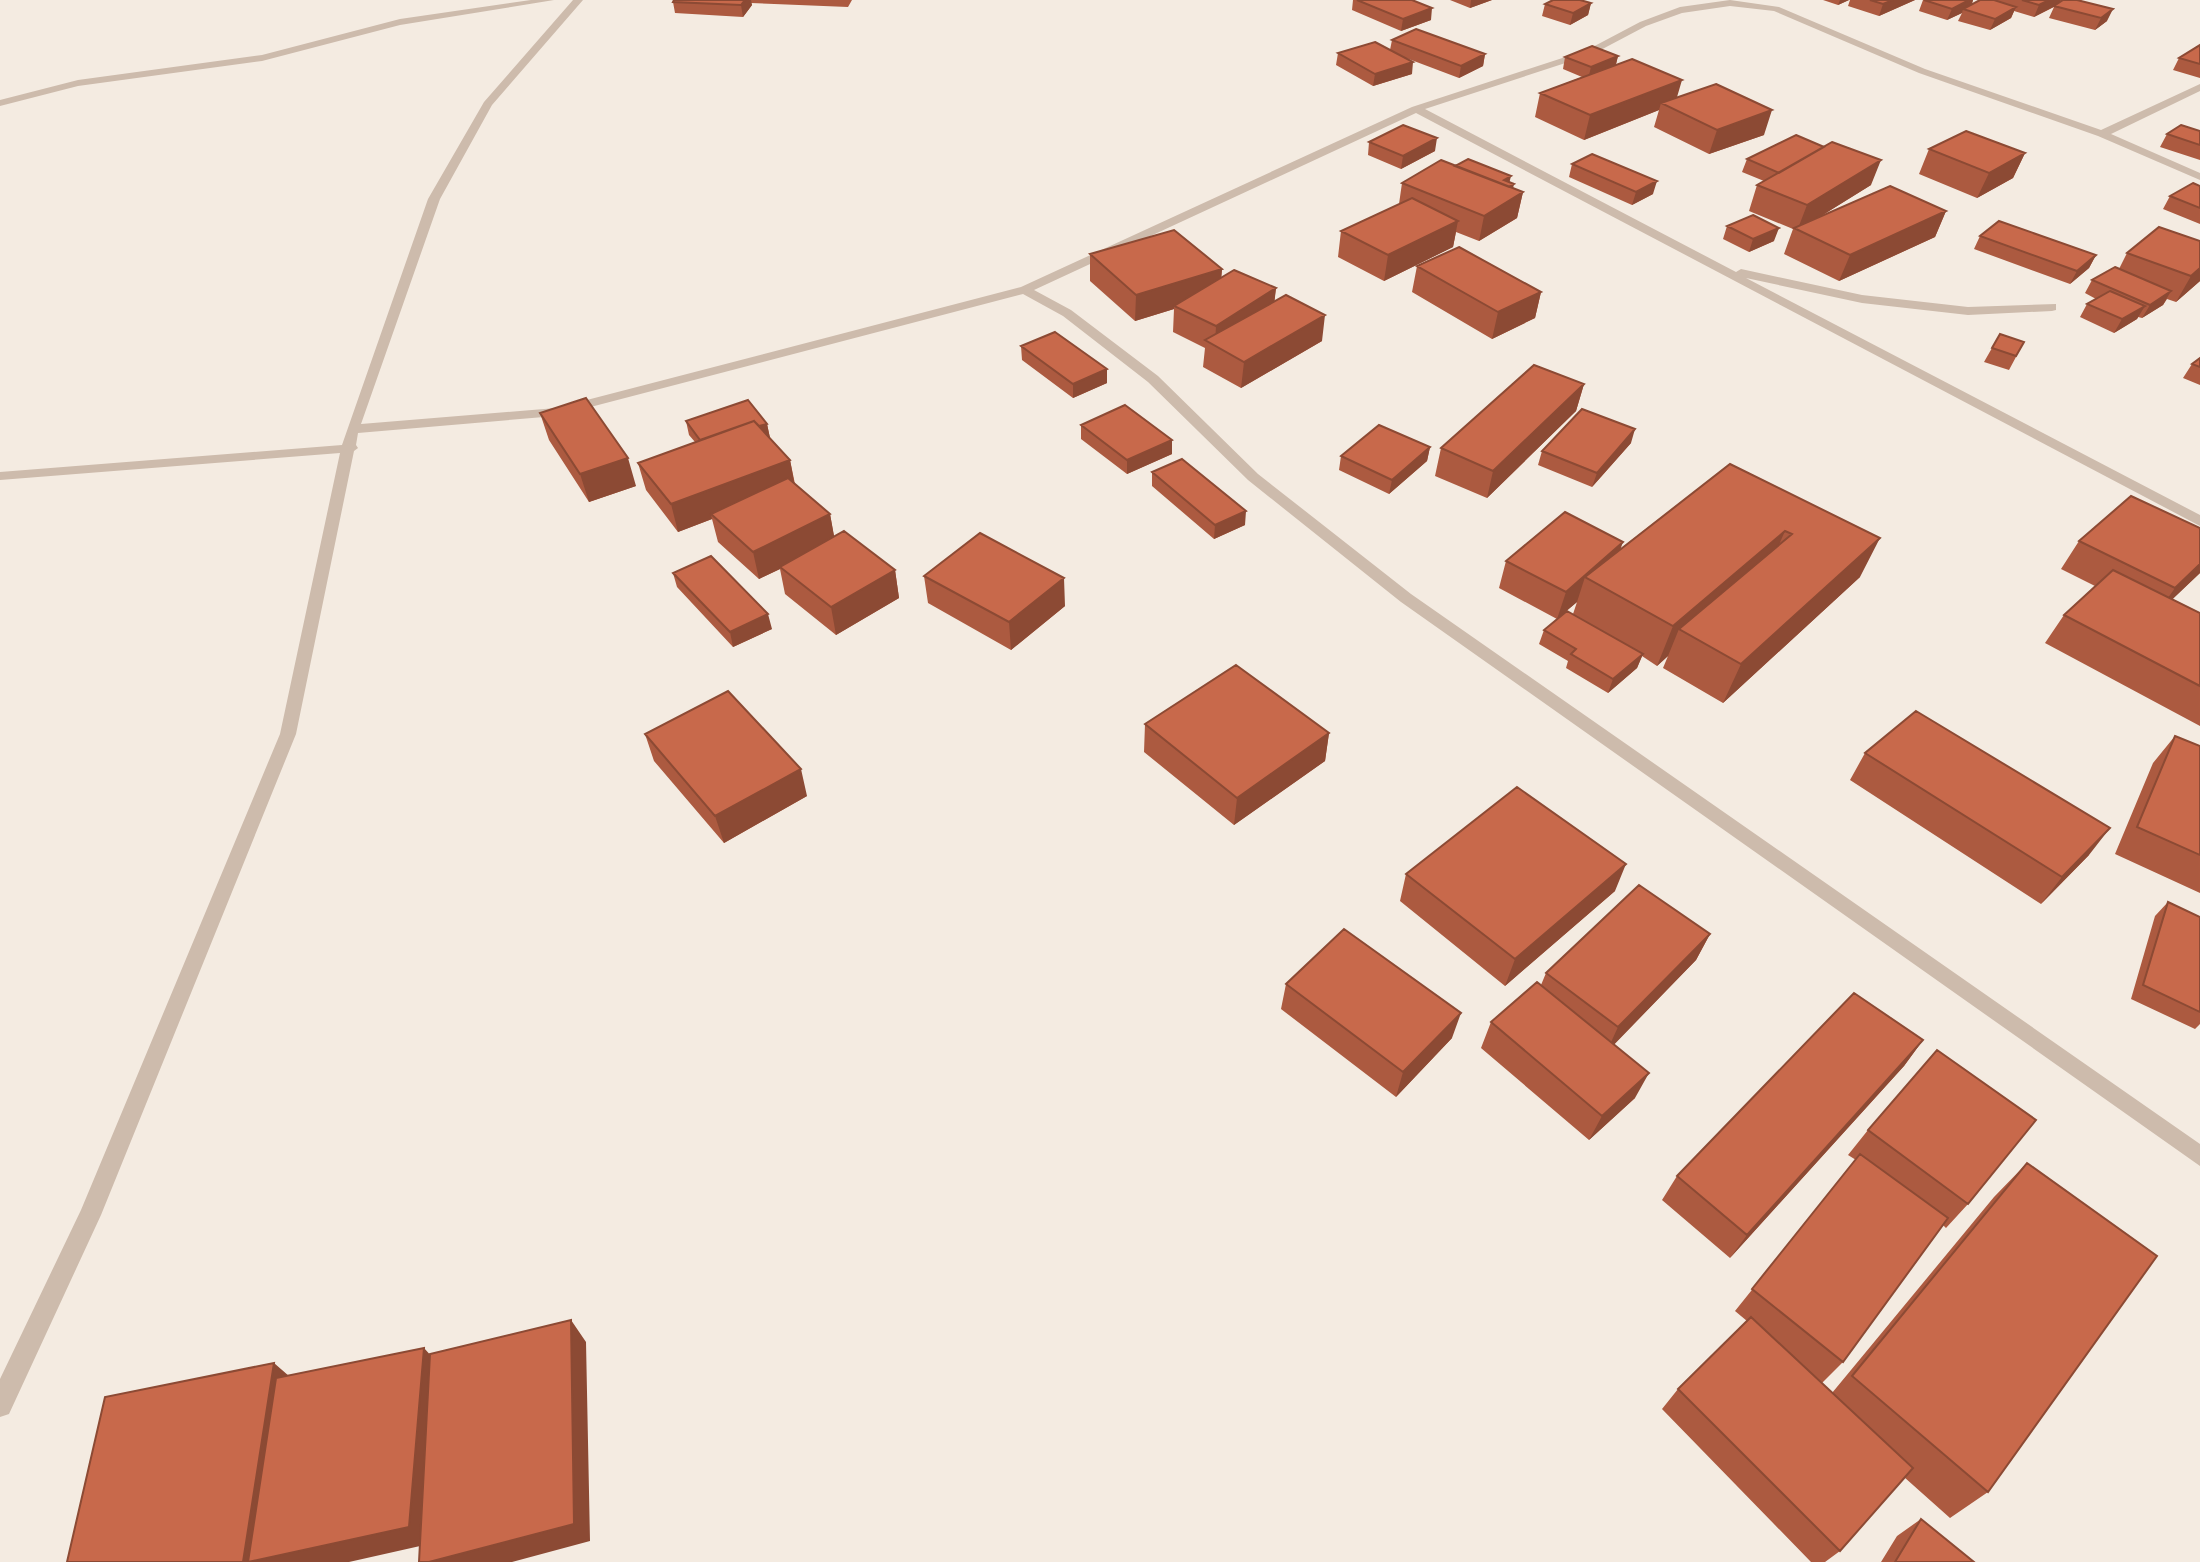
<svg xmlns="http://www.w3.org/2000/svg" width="2200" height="1562" viewBox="0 0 2200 1562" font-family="Arial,sans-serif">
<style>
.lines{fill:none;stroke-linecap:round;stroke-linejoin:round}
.street{fill:#cdbbac;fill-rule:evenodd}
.wall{fill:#ac5a40;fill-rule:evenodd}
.shaded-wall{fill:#8c4a34}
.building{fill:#c8694b;stroke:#8c4a34;stroke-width:2}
</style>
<rect width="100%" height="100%" fill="#f4ebe1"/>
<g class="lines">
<path class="street" d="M531,0H554L400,25L262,61L78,86L0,106V100L78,80L262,55L400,19Z
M573,0H583L492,105L440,199L361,424L556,408L1021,287L1412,107L1587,50L1640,22L1680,7L1730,0L1779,7L1925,69L2101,130L2200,84V91L2111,134L2200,173V180L2098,136L1919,73L1774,11L1730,6L1682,13L1646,26L1593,54L1425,109L1736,272L1741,269L1862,295L1968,307L2056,304V310L2052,311L1968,315L1862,303L1746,278L2200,515V526L1416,113L1034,290L1071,310L1158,376L1258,474L1411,594L2200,1144V1166L1401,602L1248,480L1148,382L1063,316L1023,294L556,416L358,433L356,445L358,448L354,451L296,734L101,1215L9,1414L0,1417V1379L81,1210L280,734L340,453L0,480V472L342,445L428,199L484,102Z"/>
</g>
<path class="wall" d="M674,0H852L848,7L751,3L752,5L743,17L675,13L673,2Z
M1353,0H1412L1431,20L1401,31L1352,10Z
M1450,0H1492L1470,8Z
M1823,0H1849L1838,5Z
M1850,0H1915L1879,16L1848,6Z
M1923,0H1973L1972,4L1980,0H2061L2060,2L2107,21L2095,30L2049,18L2054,7L2034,17L2014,11L2011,18L1990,30L1958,21L1962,13L1947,20L1919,11Z
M1591,3L1588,15L1570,25L1542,16L1545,4Z
M1392,40L1485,54L1483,66L1459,78L1406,58L1412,74L1373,86L1336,65L1338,53L1390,50Z
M2200,45V78L2173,70L2179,58Z
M1618,56L1616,64L1676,98L1764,135L1709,154L1654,127L1659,110L1584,140L1535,117L1540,93L1582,77L1563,69L1565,57Z
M2200,131V160L2160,147L2167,134Z
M1369,142L1435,151L1401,169L1368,155Z
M1929,149L2025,153L2013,178L1977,198L1919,174Z
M1747,159L1871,185L1821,216L1946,211L1935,237L1839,281L1784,254L1793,229L1749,211L1757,185L1764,181L1742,172Z
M1572,164L1653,194L1632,205L1569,177Z
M1402,183H1509L1513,188L1523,192L1517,218L1479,241L1456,232L1453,247L1384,281L1338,257L1341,231L1399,204Z
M2200,186V224L2163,209L2170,196Z
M1727,226L1774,241L1749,252L1723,239Z
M2159,227L2200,281L2176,302L2167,299L2163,305L2142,318L2138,317L2137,319L2114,333L2080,317L2087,304L2096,299L2085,293L2092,280L2119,269L2127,253Z
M1980,236L2096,255L2089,268L2070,284L1974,249Z
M1090,254L1222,269L1221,278L1276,288L1274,302L1322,341L1241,388L1203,367L1205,348L1173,332L1174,309L1135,321L1090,281Z
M1417,266L1541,292L1535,318L1492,339L1412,292Z
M2024,342L2009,370L1984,362L1992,348Z
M1021,346L1107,383L1073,398L1022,360Z
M2200,358V385L2183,378L2192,364Z
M1584,384L1576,411L1487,498L1435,476L1441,448Z
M540,413L636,486L589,502L549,440Z
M686,421L767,424L770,438L790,460L795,484L830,514L834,537L895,570L899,598L836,635L785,594L780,569L759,579L718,542L712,519L678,532L646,490L638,463L695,442L689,435Z
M1081,425L1172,440V454L1127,474L1081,439Z
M1631,443L1592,487L1538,465L1542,451Z
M1430,447L1427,461L1389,494L1339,470L1341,456Z
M1730,464L1860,577L1723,703L1663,668L1668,656L1657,666L1642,656L1637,668L1608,693L1566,668L1568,661L1539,644L1544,630L1557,619L1499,588L1506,561L1620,549ZM1577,602L1573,614L1565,612Z
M1152,472L1245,525L1214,539L1152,486Z
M2200,528V573L2172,599L2200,613V726L2045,643L2064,615L2095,586L2061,569L2079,541Z
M673,573L772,629L733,647L677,587Z
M924,576L1065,606L1011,650L928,603Z
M1145,724L1329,733L1325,761L1234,825L1144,752Z
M645,734L807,796L724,843L654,761Z
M2175,736L2200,746V893L2115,854L2153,763Z
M1865,753L2089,855L2041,904L1850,780Z
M1406,874L1615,891L1505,986L1400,901Z
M2168,902L2200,917V1024L2195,1029L2131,999L2155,916Z
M1710,934L1696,960L1614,1044L1635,1098L1589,1140L1481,1048L1491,1022L1541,985L1546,973Z
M1286,984L1452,1038L1396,1097L1281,1009Z
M1923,1040L1904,1066L1730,1258L1662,1200L1677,1176Z
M1868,1130L1968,1204L1946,1228L1943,1225L1843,1362L1822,1383L1813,1375L1832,1393L1994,1197L2027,1163L1988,1492L1950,1518L1904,1477L1840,1551L1825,1562H1811L1662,1409L1678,1389L1747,1321L1735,1311L1856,1160L1848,1155Z
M1921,1519L1974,1562H1881L1897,1536Z"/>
<path class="shaded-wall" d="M745,0H751L752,5L743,17L741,5Z
M1471,0H1492L1470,8Z
M1840,0H1849L1838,5Z
M1893,0H1915L1879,16L1883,4Z
M1969,0H1973L1970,9H1963L1962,13L1947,20L1952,9Z
M2049,0H2061L2059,4L2034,17L2039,5Z
M1591,3L1588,15L1570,25L1573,13Z
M2016,7L2011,18L1990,30L1995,19Z
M1432,8L1431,20L1401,31L1403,19Z
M2113,9L2107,21L2095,30L2101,18Z
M1485,54L1483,66L1459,78L1461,66Z
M1618,56L1615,68L1588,79L1591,67Z
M1413,62L1412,74L1373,86L1375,74Z
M1682,80L1675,104L1661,103L1659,110L1584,140L1590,115Z
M1772,110L1764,135L1709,154L1717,130Z
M1437,138L1435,151L1401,169L1403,156Z
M2025,153L2013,178L1977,198L1989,173Z
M1881,160L1871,185L1797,231L1807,205Z
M1511,176L1508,188L1514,184L1511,197L1504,180Z
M1657,181L1653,194L1632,205L1636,192Z
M1523,192L1517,218L1479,241L1484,216Z
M1946,211L1935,237L1839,281L1850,255Z
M1458,221L1453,247L1384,281L1388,255Z
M1779,228L1774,241L1749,252L1753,239Z
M2096,255L2089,268L2070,284L2077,271Z
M2200,268V281L2176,302L2191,276Z
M1222,269L1220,295L1174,306V309L1135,321L1136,295Z
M1276,288L1273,315L1215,346L1216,326Z
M2171,291L2163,305L2142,318L2150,305Z
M1541,292L1535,318L1492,339L1498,312Z
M2145,306L2137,319L2114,333L2122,319Z
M1325,315L1322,341L1241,388L1244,362Z
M1107,369V383L1073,398V384Z
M1584,384L1576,411L1487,498L1493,471Z
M767,424L770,438L704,445Z
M1635,429L1631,443L1592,487L1597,473Z
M1172,440V454L1127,474V460Z
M1430,447L1427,461L1389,494L1392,480Z
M628,458L636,486L589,502L580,474Z
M790,460L795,487L711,514L712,519L678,532L671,504Z
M1246,511L1245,525L1214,539L1215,525Z
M830,514L835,541L780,567V569L759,579L753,552Z
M1785,531L1768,570L1679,629L1668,656L1657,666L1673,626Z
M1880,538L1860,577L1723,703L1741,664Z
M1623,542L1613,570L1585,577L1577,602L1557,619L1566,592Z
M2200,564V573L2155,616L2175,588Z
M895,570L899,598L836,635L831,607Z
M1064,578L1065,606L1011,650L1009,622Z
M768,614L772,629L733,647L730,632Z
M1643,654L1637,668L1608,693L1613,679Z
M1329,733L1325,761L1234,825L1237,798Z
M801,769L807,796L724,843L715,816Z
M2110,828L2089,855L2041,904L2062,877Z
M1626,864L1615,891L1505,986L1515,959Z
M1710,934L1696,960L1606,1053L1618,1027Z
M1461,1013L1452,1038L1396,1097L1403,1072Z
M1923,1040L1904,1066L1730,1258L1747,1235Z
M1649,1073L1635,1098L1589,1140L1602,1116Z
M571,1320L586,1342L590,1541L512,1562H429Z
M424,1348L443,1369L429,1544L349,1562H243L274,1363L297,1383Z"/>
<path class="building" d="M674,0H745L741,5L673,2Z
M1357,0H1412L1432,8L1403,19Z
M1553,0H1580L1591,3L1573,13L1545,4Z
M1870,0H1893L1883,4Z
M1924,0H1969L1952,9Z
M1980,0H1994L2016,7L1995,19L1963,9Z
M2022,0H2049L2039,5Z
M2063,0H2077L2113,9L2101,18L2054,6Z
M1416,29L1485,54L1461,66L1392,40Z
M1375,42L1413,62L1375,74L1338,53Z
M2200,45V64L2179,58Z
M1592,46L1618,56L1591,67L1565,57Z
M1632,59L1682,80L1590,115L1540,93Z
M1716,84L1772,110L1717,130L1661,103Z
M1403,125L1437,138L1403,156L1369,142Z
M2181,125L2200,131V145L2167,134Z
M1966,131L2025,153L1989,173L1929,149Z
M1796,135L1824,147L1779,173L1747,159Z
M1832,142L1881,160L1807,205L1757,185Z
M1592,154L1657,181L1636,192L1572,164Z
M1468,159L1511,176L1504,180L1514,184L1509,187L1455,166Z
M1441,160L1523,192L1484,216L1402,183Z
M2193,183L2200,186V208L2170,196Z
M1890,186L1946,211L1850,255L1794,228Z
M1412,198L1458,221L1388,255L1341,231Z
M1753,215L1779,228L1753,239L1727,226Z
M1999,221L2096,255L2077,271L1980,236Z
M2159,227L2200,241V268L2191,276L2127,253Z
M1174,230L1222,269L1136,295L1090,254Z
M1459,247L1541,292L1498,312L1417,266Z
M2115,267L2171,291L2150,305L2092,280Z
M1234,270L1276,288L1216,326L1174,306Z
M2110,291L2145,306L2122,319L2087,304Z
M1286,295L1325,315L1244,362L1205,340Z
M1055,332L1107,369L1073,384L1021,346Z
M2000,334L2024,342L2016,356L1992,348Z
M2200,358V367L2192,364Z
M1534,365L1584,384L1493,471L1441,448Z
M586,398L628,458L580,474L540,413Z
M748,400L767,424L759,426L754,421L700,440L686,421Z
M1125,405L1172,440L1127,460L1081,425Z
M1582,409L1635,429L1597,473L1542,451Z
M754,421L790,460L671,504L638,463Z
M1379,425L1430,447L1392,480L1341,456Z
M1182,459L1246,511L1215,525L1152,472Z
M1730,464L1880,538L1741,664L1679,629L1792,534L1785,531L1673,626L1585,577Z
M788,478L830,514L753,552L711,514Z
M2131,496L2200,528V564L2175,588L2079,541Z
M1565,512L1623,542L1566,592L1506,561Z
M844,531L895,570L831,607L780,567Z
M980,533L1064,578L1009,622L924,576Z
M711,556L768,614L730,632L673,573Z
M2113,570L2200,613V686L2064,615Z
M1567,611L1643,654L1613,679L1571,654L1576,649L1544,630Z
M1236,665L1329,733L1237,798L1145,724Z
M728,691L801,769L715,816L645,734Z
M1916,711L2110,828L2062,877L1865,753Z
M2175,736L2200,746V855L2137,827Z
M1517,787L1626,864L1515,959L1406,874Z
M1639,885L1710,934L1618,1027L1546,973Z
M2168,902L2200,917V1012L2143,985Z
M1344,929L1461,1013L1403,1072L1286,984Z
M1537,982L1649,1073L1602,1116L1491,1022Z
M1854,993L1923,1040L1747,1235L1677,1176Z
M1937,1050L2036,1120L1968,1204L1868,1130Z
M1860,1154L1948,1218L1843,1362L1752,1289Z
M2027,1163L2157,1256L1988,1492L1852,1376Z
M1751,1317L1913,1468L1840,1551L1678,1389Z
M571,1320L574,1524L429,1562H419L430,1354Z
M424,1348L409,1527L248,1562L276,1378Z
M274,1363L243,1562H67L105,1397Z
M1921,1519L1974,1562H1895Z"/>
</svg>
